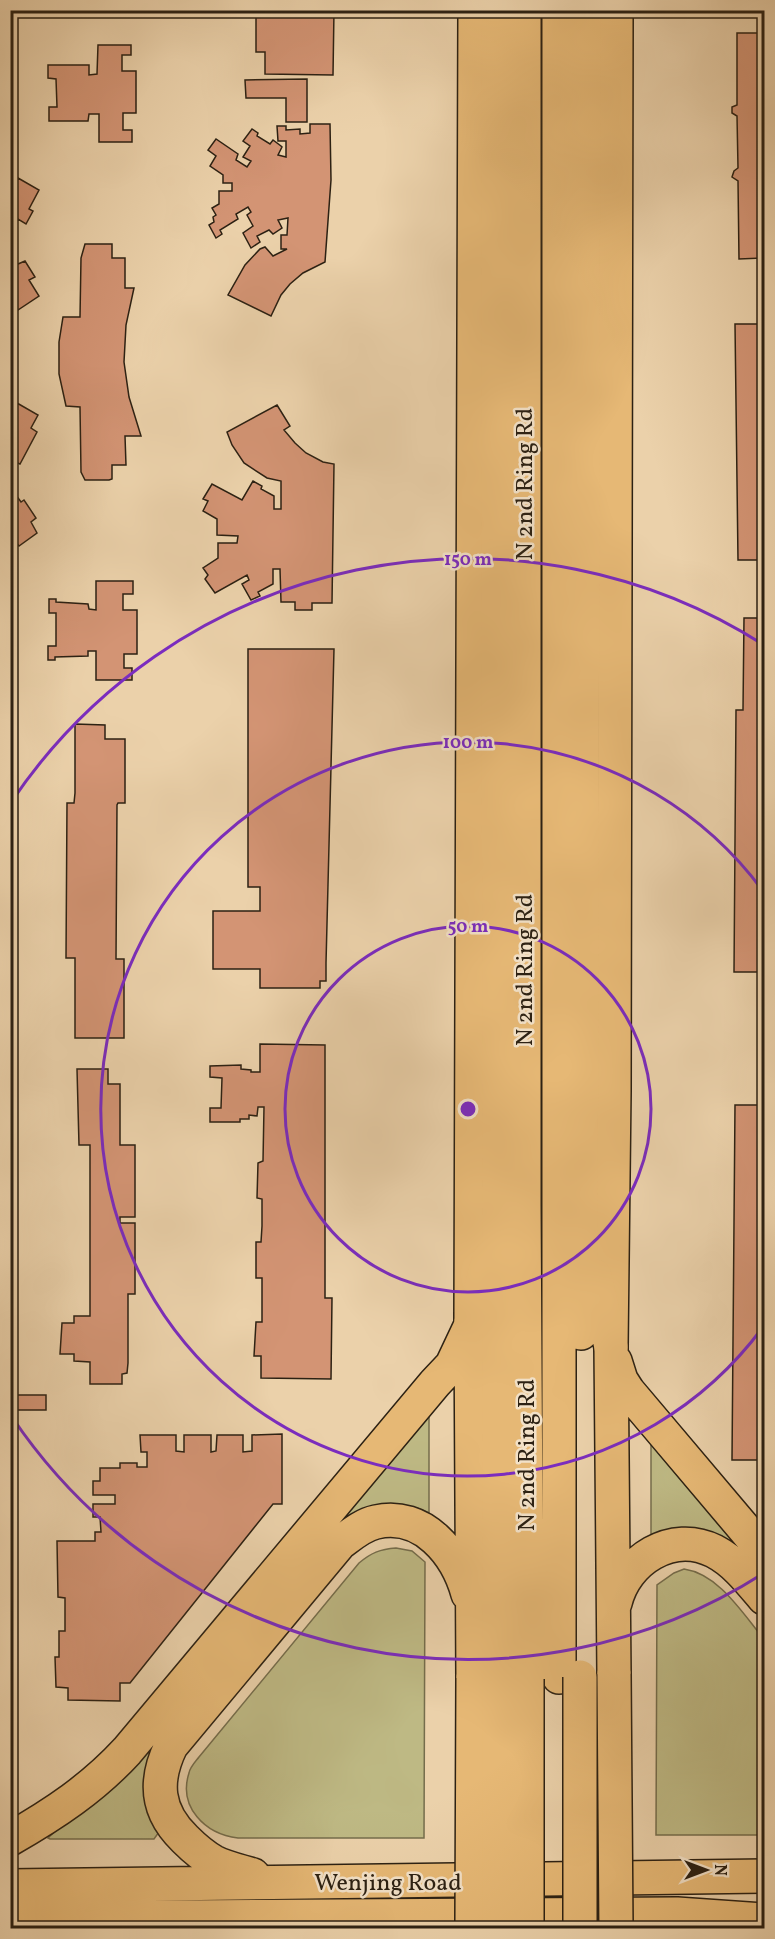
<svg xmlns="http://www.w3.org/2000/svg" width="775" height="1939" viewBox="0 0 775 1939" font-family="Vollkorn,serif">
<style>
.green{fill:#beb984;stroke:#756d4c;stroke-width:1.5}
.building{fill:#d39474;stroke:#2c2113;stroke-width:1.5}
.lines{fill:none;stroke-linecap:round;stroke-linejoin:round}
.major-casing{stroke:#2c2113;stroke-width:36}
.highway-casing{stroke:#2c2113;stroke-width:36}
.major{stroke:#e6b875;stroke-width:33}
.highway{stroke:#e6b875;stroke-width:33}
.major-bridge-casing{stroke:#2c2113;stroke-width:36;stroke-linecap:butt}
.highway-bridge-casing{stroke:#2c2113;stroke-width:36;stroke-linecap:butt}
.major-bridge{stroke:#e6b875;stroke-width:33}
.highway-bridge{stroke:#e6b875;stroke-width:33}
.ring{fill:none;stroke:#7b2cbf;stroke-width:3}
.labels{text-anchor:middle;stroke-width:5;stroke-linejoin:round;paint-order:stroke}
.street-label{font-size:24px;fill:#2c2113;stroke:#f2e1c8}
.centre{fill:#7b2cbf;stroke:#f2e1c8;stroke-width:3}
.ring-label{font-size:18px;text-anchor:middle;font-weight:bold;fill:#7b2cbf;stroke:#f2e1c8;stroke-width:5;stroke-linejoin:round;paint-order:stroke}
</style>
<rect width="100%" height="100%" fill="#ebd1aa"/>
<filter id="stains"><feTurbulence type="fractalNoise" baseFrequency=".00333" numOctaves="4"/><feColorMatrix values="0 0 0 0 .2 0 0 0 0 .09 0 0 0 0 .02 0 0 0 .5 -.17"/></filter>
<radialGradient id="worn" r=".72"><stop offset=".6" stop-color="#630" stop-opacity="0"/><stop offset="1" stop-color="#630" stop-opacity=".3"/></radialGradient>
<path class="green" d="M429,1414V1513L417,1508L398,1505L335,1527Z
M651,1440L735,1542C727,1540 720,1536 712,1533C692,1526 670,1527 651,1536Z
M396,1548L412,1551L425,1562L424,1838H238C205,1834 178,1807 189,1773C190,1767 196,1761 199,1757L359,1563C371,1553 380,1549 396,1548Z
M684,1569C719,1574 743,1614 764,1639V1835H656L657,1585L674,1573Z
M169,1724L146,1802L149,1815L159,1832L154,1839H50L48,1838Z"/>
<path class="building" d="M334,10L333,75L265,74V52H256V11Z
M737,33H764V263H762V258L739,259L738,181L732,177L734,171L738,168L737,116L732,113V107L737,105Z
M98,45H131V55H122V71H136V113H123V130H132V142H99V114H89L88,121H49V107H57L56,79L48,78V65H89V75L97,74Z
M307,79V122H286V98H246L245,80Z
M310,124H330L331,180L325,262L303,273L290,284L281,295L271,316L228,295L245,265L260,249L265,247L273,256L287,249H281V235H287L288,218L278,220L282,228L273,234L269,230L257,236L260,242L251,248L243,233L253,226L247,215L251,212L248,207L236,214L238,219L220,230L222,234L216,238L209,225L214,222L213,217L216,215L212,208L219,204V191H232V183H223V175L210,166L216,156L208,150L216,139L238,154L236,160L247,167L251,161L243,157L250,146L243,141L252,129L258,133L257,136L270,144L273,140L281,146L282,147L278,155L286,157V141H278L277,126H286V130L300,129V134L310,133Z
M18,178L39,190L29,209L33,211L26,224L18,219L11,233V254L18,264L25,261L35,277L29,280L39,296L18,310L13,302L10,303V185L13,186Z
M85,244H112V258H125V288H134L126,325L124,362L129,397L141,436H125L126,465H112V479L109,480H85L81,472L80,407L66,406L59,374V342L63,317H80L81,258Z
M735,324H764V560H738Z
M17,403L38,415L31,428L37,432L20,464L13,461V491L21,502L24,500L36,518L31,522L37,533L19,546L15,541L10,544V407L14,409Z
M277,405L290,426L284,430L295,443L306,453L323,462L334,464L332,603H312V610H295V602H281L280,569H273V584L258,592L260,596L251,600L242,584L249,580L247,575L215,593L205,579L208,575L203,568L218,558V543H237L238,536L217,535V519L203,511L208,501L203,499L212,484L242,500L253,481L262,486L261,489L274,496V509H281V481L267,478L244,463L232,445L227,432Z
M96,581H133V594H123V610H137V654H124V668H132V680H96V651H88V656L55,657V660H48V646H56V613H49V599H56V602L88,604L89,609L96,610Z
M744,618H764V972H734L736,710H743Z
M248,649H334L326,963V981H320V988H260V969H213V911H260V887H248Z
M75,724L105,725V739H125V803H118L117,805L116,959H124V1038H75V958H66L67,803H74L75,793Z
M260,1044L325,1045V1298H332L331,1379L261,1378V1356H254L256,1322H262V1278H256V1242H261L262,1226V1199L257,1198L258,1163L263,1161L264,1107H258L257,1116L249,1115V1119H240V1122H210V1108H221L222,1078L210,1077V1066L241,1065V1069L251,1070V1072H260Z
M77,1069H108V1084H120V1145H135V1217H120V1223H135V1294H128V1363L127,1373L122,1374V1384H90V1362L74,1361V1354H60L62,1323H74V1316H90V1145H79Z
M735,1105H764V1460H732Z
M10,1395H46V1410H11Z
M282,1434V1504H273L130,1683H120V1701L68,1700V1688L56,1687L55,1657H59V1631H65V1598L58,1597L57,1541H95V1532H101L100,1517H93V1504H115V1495H93V1481H100V1468H120V1463H137V1467H147V1452H141L140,1435H176V1451L184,1452V1435H211V1452L216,1451L217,1435H243V1452L252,1451V1435Z"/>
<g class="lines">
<g class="major-casing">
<path id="major" d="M615,1361L621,1380L628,1391L764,1552
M615,1603C625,1560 672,1530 714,1551C735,1562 749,1580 764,1598
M614,1674L611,1347L614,1091L616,10
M473,1678L471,1322L475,10
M10,1839C54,1814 93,1788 127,1751L435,1383L452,1365L469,1329
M253,1875C240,1871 226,1868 214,1862C203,1856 193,1847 185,1839C156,1811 154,1781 171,1746L340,1543C351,1535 362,1525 376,1522C423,1511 457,1554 468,1594
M10,1886L764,1876
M10,1918L677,1914L764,1920"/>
</g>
<g class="highway-casing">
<path id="highway" d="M498,10L499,1678
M524,10V1205L527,1679
M559,10V1677
M595,1276L611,1347
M471,1322L489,1258
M581,1333L584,10"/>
</g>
<use href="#major" class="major"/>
<use href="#highway" class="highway"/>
<g class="major-bridge-casing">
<path id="major-bridge" d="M614,1674L616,1928
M472,1928L473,1678"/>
</g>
<g class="highway-bridge-casing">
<path id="highway-bridge" d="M499,1928V1678
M527,1928V1679
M580,1928V1677"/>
</g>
<use href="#major-bridge" class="major-bridge"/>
<use href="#highway-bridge" class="highway-bridge"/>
</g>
<g class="ring">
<circle cx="468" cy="1109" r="183"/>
<path d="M763 1327A367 367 0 1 1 763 891"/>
<path d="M764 1573A550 550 0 0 1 12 1417M12 801A550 550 0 0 1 764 645"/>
</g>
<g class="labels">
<g class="street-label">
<text transform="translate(524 484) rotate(-90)" y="8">N 2nd Ring Rd</text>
<text transform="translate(524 970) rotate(-90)" y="8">N 2nd Ring Rd</text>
<text transform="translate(526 1455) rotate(-90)" y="8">N 2nd Ring Rd</text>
<text x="388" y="1890">Wenjing Road</text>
</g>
</g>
<circle cx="468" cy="1109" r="9" class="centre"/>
<g class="ring-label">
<text x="468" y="565">150 m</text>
<text x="468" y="748">100 m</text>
<text x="468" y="932">50 m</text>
</g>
<rect width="775" height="1939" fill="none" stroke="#ebd1aa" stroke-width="36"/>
<rect x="12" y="12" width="751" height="1915" fill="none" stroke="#2c2113" stroke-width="3"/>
<rect x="18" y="18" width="739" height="1903" fill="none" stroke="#2c2113" stroke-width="1.5"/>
<g transform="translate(706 1870) rotate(90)" stroke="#f2e1c8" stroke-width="4.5" paint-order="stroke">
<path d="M0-4.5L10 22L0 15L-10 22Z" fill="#2c2113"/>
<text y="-9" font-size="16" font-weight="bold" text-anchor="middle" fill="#2c2113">N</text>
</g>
<rect width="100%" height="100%" filter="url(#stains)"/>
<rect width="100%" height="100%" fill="url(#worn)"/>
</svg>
